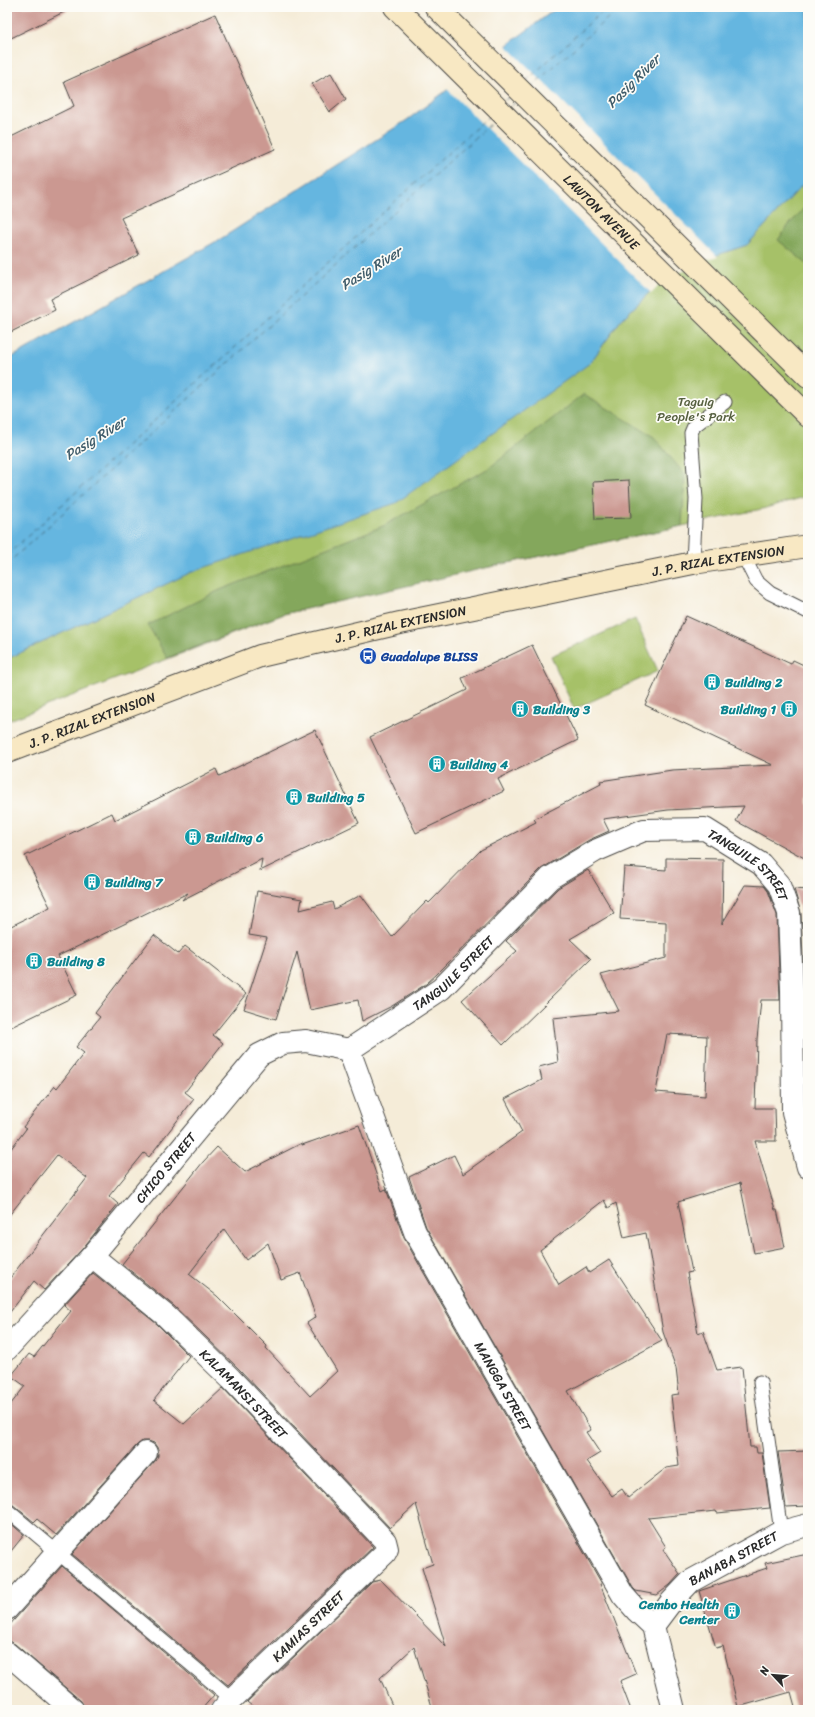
<svg xmlns="http://www.w3.org/2000/svg" width="815" height="1717" viewBox="0 0 815 1717" font-family="Sriracha,sans-serif">
<style>
.green{fill:#a6c168;stroke:#68764a}
.forest{fill:#84a75c;stroke:#586944}
.water{fill:#65b6e0;stroke:#487086}
.pier{fill:#f5ecd8}
.lines{fill:none;stroke-linecap:round;stroke-linejoin:round}
.ferry{stroke:#3f5c6a;stroke-width:1;stroke-dasharray:5 4;stroke-linecap:butt}
.building{fill:#cb9891;fill-rule:evenodd}
.lane-casing{stroke:#494845;stroke-width:15}
.street-casing{stroke:#494845;stroke-width:24}
.secondary-casing{stroke:#494845;stroke-width:24}
.lane{stroke:#fff;stroke-width:13}
.street{stroke:#fff;stroke-width:22}
.secondary{stroke:#f8e8c3;stroke-width:22}
.labels{text-anchor:middle;stroke-width:3.5;stroke-linejoin:round;paint-order:stroke}
.street-label{font-size:13px;fill:#2b2b2b;stroke:#fdfcf7}
.park-label{font-size:13px;fill:#566040;stroke:#fdfcf7}
.transit-label{font-size:13px;font-weight:bold;fill:#164399;stroke:#fdfcf7;text-anchor:start}
.culture-label{font-size:13px;font-weight:bold;fill:#0d838f;stroke:#fdfcf7;text-anchor:start}
.water-label{font-size:14px;font-style:italic;fill:#3f5c6a;stroke:#fdfcf7}
</style>
<rect width="100%" height="100%" fill="#fdfcf7"/>
<filter id="ink" filterUnits="userSpaceOnUse"><feTurbulence type="fractalNoise" baseFrequency=".025" numOctaves="2"/><feDisplacementMap in="SourceGraphic" scale="8" xChannelSelector="R" yChannelSelector="G"/><feConvolveMatrix kernelMatrix="1 2 1 2 8 2 1 2 1" color-interpolation-filters="sRGB"/></filter>
<filter id="wash" filterUnits="userSpaceOnUse"><feTurbulence type="fractalNoise" baseFrequency=".012" numOctaves="4" result="noise"/><feDisplacementMap in="SourceGraphic" scale="16" xChannelSelector="R" yChannelSelector="G"/><feGaussianBlur stdDeviation="0.9" result="paint"/><feColorMatrix in="noise" values="0 0 0 0 0 0 0 0 0 0 0 0 0 0 0 0 0 1.4 0 .05"/><feComposite in="paint" operator="in"/></filter>
<g filter="url(#wash)">
<rect width="100%" height="100%" fill="#f5ecd8"/>
<path class="green" d="M808,179V496L762,509L409,584L284,614L7,721V659L193,571L590,363L621,320L662,280L705,258L747,245Z
M635,619L658,671L574,709L551,656Z"/>
<path class="forest" d="M808,204V265L778,240L788,226Z
M584,394L654,437L685,475L682,526L503,564L284,614L167,658L148,625L220,590L383,526L489,468Z"/>
<path class="water" d="M558,7H808V179L747,245L705,259L662,280L621,320L590,363L396,503L194,571L7,659V360L222,238L407,120Z"/>
<path class="pier" d="M505,44L718,257L706,260L663,281L651,293L446,88Z"/>
<g class="lines">
<path class="ferry" d="M526,81L607,7
M531,87L620,7
M505,100L510,96
M511,106L516,102
M7,555L490,115
M7,564L495,120"/>
</g>
<g id="blocks">
<path class="building" d="M7,7H74L7,40Z
M215,14L275,149L121,218L139,255L50,299L55,310L7,334V139L74,106L64,82Z
M331,73L346,99L330,112L312,84Z
M629,480L631,518L595,519L593,482Z
M686,616L791,664L793,660L808,667V860L736,821L744,806L668,810L603,819L609,831L589,840L541,869L437,974L426,984L392,1006L362,1021L358,1000L310,1010L297,952L276,1019L244,1009L267,938L249,935L257,891L302,899L300,910L332,902L334,909L361,895L392,937L427,901L429,903L481,850L536,822L534,819L601,784L600,781L672,770L773,765L645,705Z
M532,645L578,740L498,779L504,791L416,833L370,737L467,690L462,678Z
M315,730L359,823L260,871L262,859L182,900L188,893L58,956L77,995L7,1029V928L50,907L25,856L112,813L115,820L216,769L219,776Z
M666,858L723,859L722,924L745,885L764,886L768,891L777,915L780,1000H761L757,1039L755,1108H775L776,1141H755L775,1210H777L785,1247L754,1253L740,1183L678,1202L692,1272L687,1273L698,1333L703,1331L717,1370L742,1367L750,1447H756L757,1453H762L770,1508L717,1513L716,1511L648,1518L666,1547L663,1549L680,1574L670,1585L657,1595L636,1591L633,1588L426,1227L409,1177L454,1155L463,1174L522,1132L505,1099L542,1080L539,1067L558,1062L553,1018L619,1011L601,975L666,958V922L620,919L624,867L666,870ZM667,1034L707,1036L705,1096L656,1092ZM604,1200L608,1208L616,1203L624,1238L646,1233L663,1332L676,1368L679,1394L671,1395L679,1466L666,1468L628,1498L622,1489L612,1496L587,1461L600,1453L586,1432L591,1430L568,1391L662,1341L609,1260L589,1273L586,1267L559,1285L540,1250Z
M588,870L614,913L570,939L591,959L503,1045L462,1000L517,951L506,941L558,888Z
M794,889L808,890V1001H805L801,913Z
M154,935L178,954L185,946L246,994L213,1035L223,1043L185,1092L194,1099L149,1157L144,1153L109,1196L118,1204L83,1248L44,1290L34,1281L7,1316V1282L87,1178L57,1155L7,1218V1154L26,1129L23,1127L55,1086L57,1088L84,1053L76,1047L100,1017L95,1013Z
M359,1125L382,1191L386,1189L404,1238L602,1584H600L636,1674L620,1681L631,1710H433L414,1647L380,1678L394,1710H257L247,1702L372,1582L381,1580L446,1647L422,1568L433,1564L416,1504L390,1528L240,1370L174,1306L122,1264L203,1162L217,1147L245,1172L302,1143V1145ZM224,1229L246,1260L268,1243L281,1280L300,1273L316,1317L307,1323L337,1371L310,1396L266,1348L267,1346L217,1296L189,1274Z
M93,1273L157,1324L189,1356L154,1400L184,1424L223,1388L373,1547L228,1685L72,1554L155,1461L158,1456V1449L154,1443L148,1441H142L137,1445L56,1535L37,1519L34,1522L12,1504L7,1502V1409L25,1386L11,1376L29,1354L34,1357L71,1311L64,1305Z
M808,1451V1506L786,1507L778,1452Z
M7,1520L24,1535L7,1556Z
M808,1554V1710H796L791,1692L738,1707L723,1646L716,1648L699,1591L767,1568L765,1563Z
M62,1566L214,1695L201,1710H86L81,1701L15,1644L7,1641V1628Z"/>
</g>
</g>
<g filter="url(#ink)">
<use href="#blocks" fill-opacity="0" stroke="#494845" stroke-width="1"/>
<g class="lines">
<g class="lane-casing">
<path id="lane" d="M743,555L756,581L770,593L808,612
M693,563L696,499L691,433L694,426L725,402
M760,1382L781,1532
M7,1510L232,1699"/>
</g>
<g class="street-casing">
<g id="street">
<path id="s1" d="M349,1050L441,989L550,878L595,851L644,830L705,829L761,864L779,885L789,913L792,991L793,1112L808,1167"/>
<path id="s2" d="M349,1050L415,1232L623,1595L637,1611L653,1626L674,1710"/>
<path id="s3" d="M92,1256L165,1315L231,1379L385,1541L387,1549L385,1553L232,1699L222,1710"/>
<path id="s4" d="M7,1349L92,1256L259,1055L283,1043L306,1041L349,1050"/>
<path d="M7,1609L146,1453"/>
<path id="s5" d="M653,1626L671,1602L691,1581L781,1532L808,1525"/>
<path d="M7,1653L73,1710"/>
</g>
</g>
<g class="secondary-casing">
<g id="secondary">
<path id="s6" d="M395,7L808,416"/>
<path d="M436,7L808,376"/>
<path id="s7" d="M7,752L260,656L400,623L693,563L808,546"/>
</g>
</g>
<use href="#lane" class="lane"/>
<use href="#street" class="street"/>
<use href="#secondary" class="secondary"/>
</g>
</g>
<defs>
<g id="bus-disc" transform="scale(0.9)"><circle r="9.5" fill="#1a4fb4" stroke="#fdfcf7"/><path d="M-5-6H5V4H4V6H2V4H-2V6H-4V4H-5ZM-3.5-4V0h7V-4ZM-3.5 1.2v1.5H-2V1.2ZM2 1.2v1.5H3.5V1.2Z" fill="#fff"/></g>
<g id="building-disc" transform="scale(0.9)"><circle r="9.5" fill="#0f9aa8" stroke="#fdfcf7"/><path d="M-4-6H4V6H1V3H-1V6H-4ZM-2.5-4.3h1.7v1.8h-1.7ZM.8-4.3h1.7v1.8H.8ZM-2.5-1h1.7V.8h-1.7ZM.8-1h1.7V.8H.8Z" fill="#fff"/></g>
</defs>
<g fill-rule="evenodd">
<use href="#bus-disc" x="368" y="656"/>
<use href="#building-disc" x="712" y="682"/>
<use href="#building-disc" x="520" y="709"/>
<use href="#building-disc" x="789" y="709"/>
<use href="#building-disc" x="437" y="764"/>
<use href="#building-disc" x="294" y="797"/>
<use href="#building-disc" x="193" y="837"/>
<use href="#building-disc" x="92" y="882"/>
<use href="#building-disc" x="34" y="961"/>
<use href="#building-disc" x="732" y="1611"/>
</g>
<g class="labels">
<g class="street-label">
<text dy="5" stroke="none"><textPath href="#s6" startOffset="291">LAWTON AVENUE</textPath></text>
<text dy="5" stroke="none"><textPath href="#s7" startOffset="739">J. P. RIZAL EXTENSION</textPath></text>
<text dy="5" stroke="none"><textPath href="#s7" startOffset="415">J. P. RIZAL EXTENSION</textPath></text>
<text dy="5" stroke="none"><textPath href="#s7" startOffset="91">J. P. RIZAL EXTENSION</textPath></text>
<text dy="5" stroke="none"><textPath href="#s1" startOffset="490">TANGUILE STREET</textPath></text>
<text dy="5" stroke="none"><textPath href="#s1" startOffset="130">TANGUILE STREET</textPath></text>
<text dy="5" stroke="none"><textPath href="#s4" startOffset="241">CHICO STREET</textPath></text>
<text dy="5" stroke="none"><textPath href="#s2" startOffset="371">MANGGA STREET</textPath></text>
<text dy="5" stroke="none"><textPath href="#s3" startOffset="205">KALAMANSI STREET</textPath></text>
<text dy="5" stroke="none"><textPath href="#s5" startOffset="107">BANABA STREET</textPath></text>
<text transform="translate(308 1626) rotate(-44)" y="5">KAMIAS STREET</text>
</g>
<g class="park-label">
<text x="696" y="406">Taguig<tspan x="696" dy="15">People's Park</tspan></text>
</g>
<g class="transit-label">
<text x="381" y="661">Guadalupe BLISS</text>
</g>
<g class="culture-label">
<text x="725" y="687">Building 2</text>
<text x="533" y="714">Building 3</text>
<text x="776" y="714" text-anchor="end">Building 1</text>
<text x="450" y="769">Building 4</text>
<text x="307" y="802">Building 5</text>
<text x="206" y="842">Building 6</text>
<text x="105" y="887">Building 7</text>
<text x="47" y="966">Building 8</text>
<text x="719" y="1609" text-anchor="end">Cembo Health<tspan x="719" dy="15">Center</tspan></text>
</g>
<g class="water-label">
<text transform="translate(633 81) rotate(-45)" y="5">Pasig River</text>
<text transform="translate(371 268) rotate(-32)" y="5">Pasig River</text>
<text transform="translate(95 438) rotate(-32)" y="5">Pasig River</text>
</g>
</g>
<rect width="815" height="1717" fill="none" stroke="#fdfcf7" stroke-width="24"/>
<g transform="translate(773 1675) rotate(296)" stroke="#fdfcf7" stroke-width="3" paint-order="stroke">
<path d="M0-3L7 15L0 10L-7 15Z" fill="#2b2b2b"/>
<text y="-6" font-size="11" font-weight="bold" text-anchor="middle" fill="#2b2b2b">N</text>
</g>
</svg>
